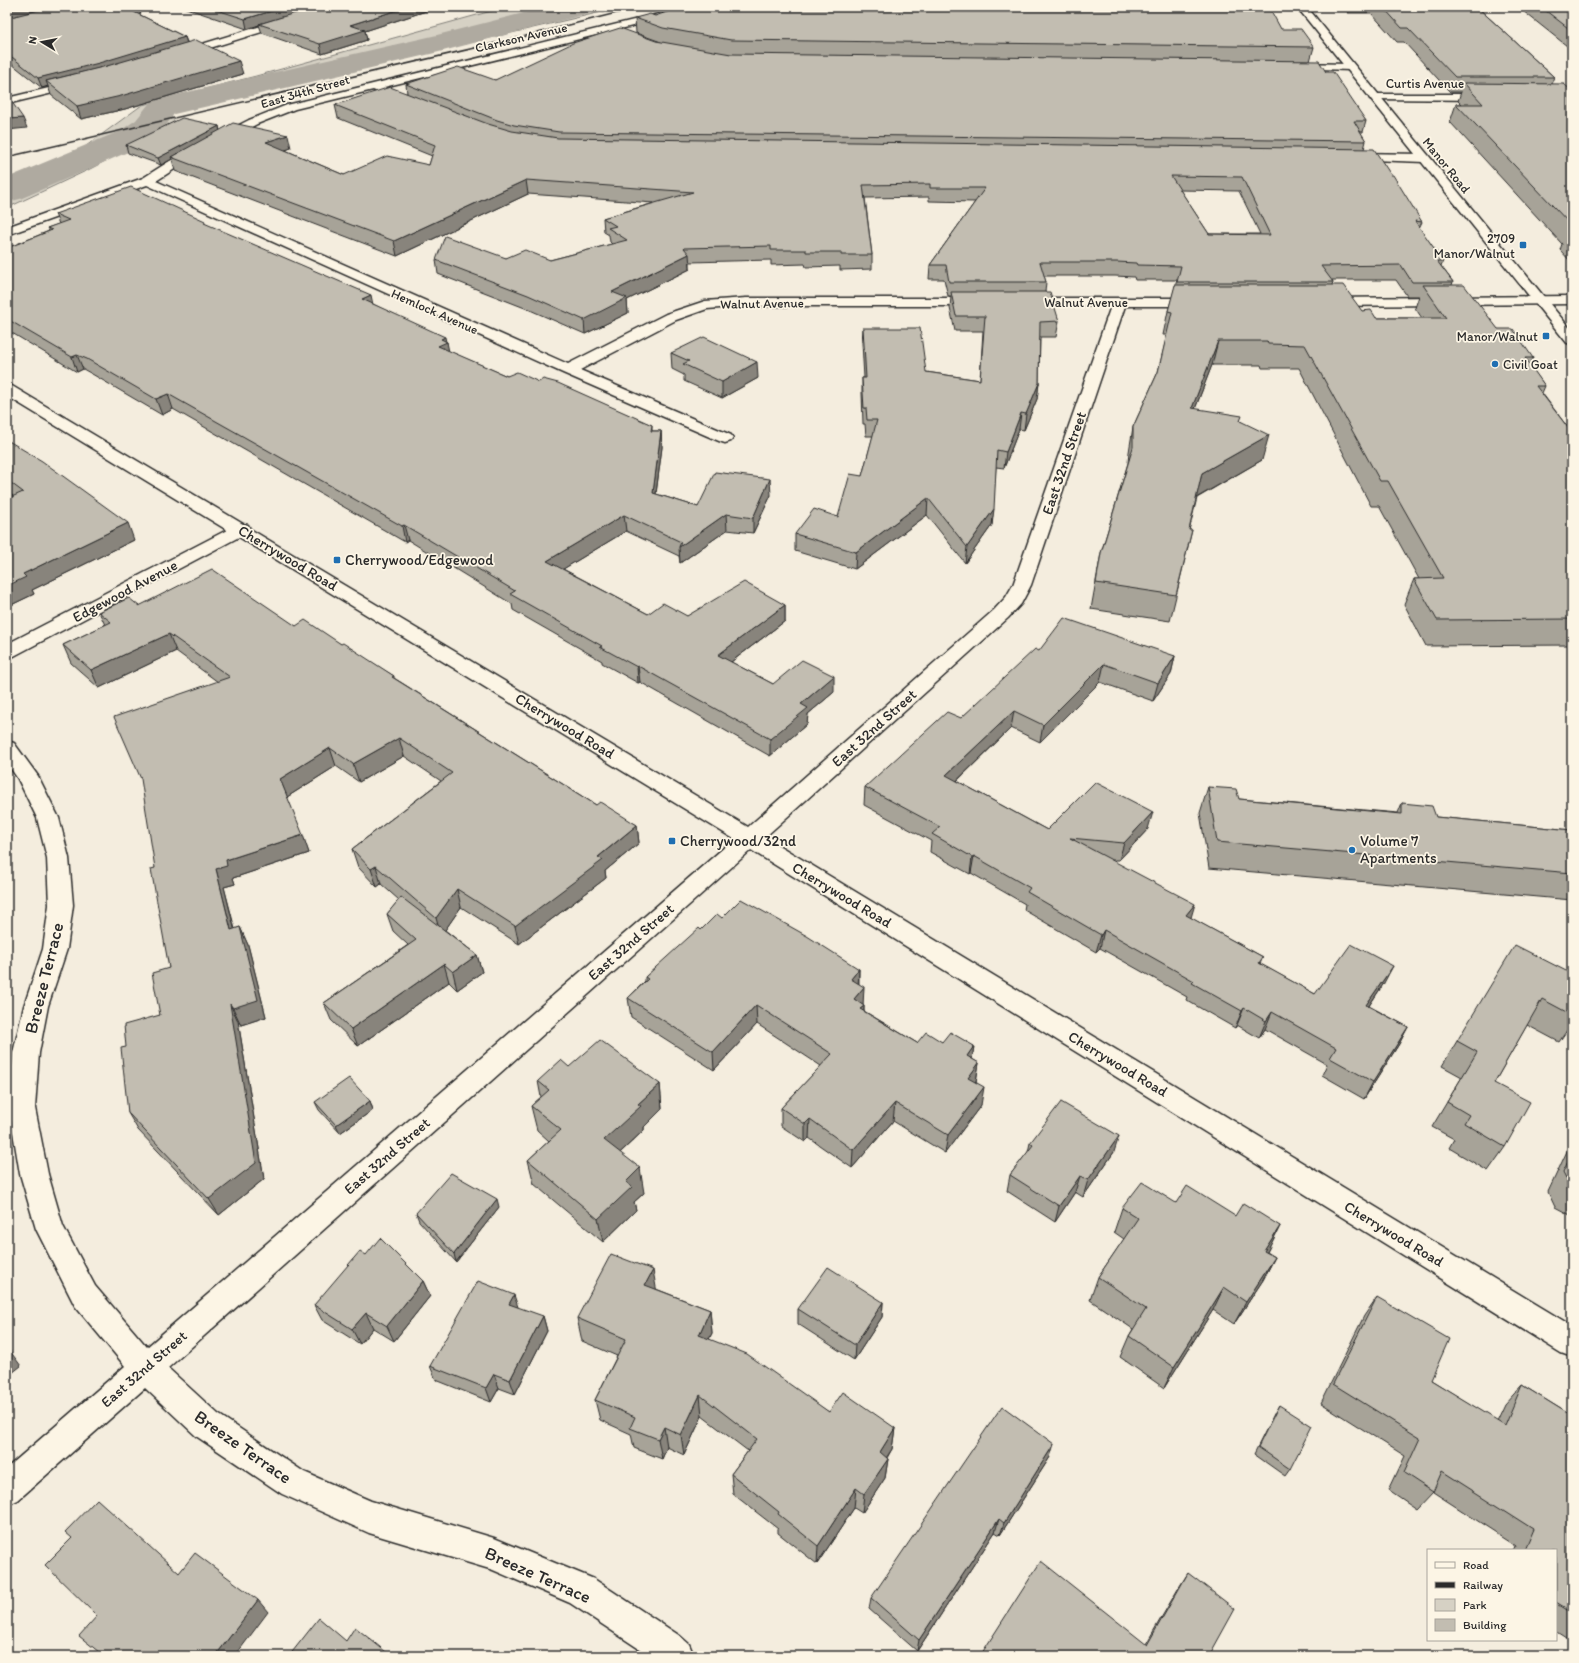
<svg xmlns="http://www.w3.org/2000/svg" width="1579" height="1663" viewBox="0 0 1579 1663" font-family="Itim,sans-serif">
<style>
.green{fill:#d6d1c4;stroke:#807e78}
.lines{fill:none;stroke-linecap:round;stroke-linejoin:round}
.river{fill:#afaaa0;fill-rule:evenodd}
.minor-casing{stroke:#2b2b2b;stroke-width:3}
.major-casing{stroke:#2b2b2b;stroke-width:3}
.minor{fill:#fcf5e5;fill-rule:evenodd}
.major{fill:#fcf5e5;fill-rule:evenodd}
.rail{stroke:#2b2b2b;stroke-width:1.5}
.wall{fill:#a7a398;stroke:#2b2b2b;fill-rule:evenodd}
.shaded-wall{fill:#88847c;stroke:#2b2b2b}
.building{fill:#c2bdb1;stroke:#2b2b2b;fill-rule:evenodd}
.poi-dot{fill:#1f6fb2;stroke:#fcf5e5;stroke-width:1.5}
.labels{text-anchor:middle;stroke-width:3.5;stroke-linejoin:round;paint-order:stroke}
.far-street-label{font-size:13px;fill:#2b2b2b;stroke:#fcf5e5}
.far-poi-label{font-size:13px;fill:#2b2b2b;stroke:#fcf5e5;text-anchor:end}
.street-label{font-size:15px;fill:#2b2b2b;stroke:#fcf5e5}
.poi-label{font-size:15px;fill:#2b2b2b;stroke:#fcf5e5;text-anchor:start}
.near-street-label{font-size:18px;fill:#2b2b2b;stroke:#fcf5e5}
</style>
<rect width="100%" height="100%" fill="#f4edde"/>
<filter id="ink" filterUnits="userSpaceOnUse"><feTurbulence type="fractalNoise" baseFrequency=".025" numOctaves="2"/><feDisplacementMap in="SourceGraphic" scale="8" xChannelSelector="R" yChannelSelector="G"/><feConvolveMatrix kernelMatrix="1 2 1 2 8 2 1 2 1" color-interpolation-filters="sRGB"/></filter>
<g filter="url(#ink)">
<path class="green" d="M506,7H623L168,113L177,124L88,170L7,208V184L71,157L142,105L256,76Z"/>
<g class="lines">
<path class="river" d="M547,7H594L590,13L439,52L174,114L160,134L144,145L20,199L7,202V178L120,131L136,120L152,100L437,35Z"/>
<g class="minor-casing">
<path id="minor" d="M323,7H338L336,9L184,56L180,57L175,54L176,52Z
M687,7H704L702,9L384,87L412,99L413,101L412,103H404L373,90L295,109L257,124L184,163L156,181L568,364L666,314L705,301L746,298H981L986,299L988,302L986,305L981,306H746L707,309L676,320L580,370L731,435L733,438L731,441L725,443L719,441L563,373L147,185L7,235V227L143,178L176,157L249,120L287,105Z
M1293,63L1350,64L1355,67L1350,70L1289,68L1288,66Z
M78,81L83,84L82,86L7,104V98Z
M1374,94H1489L1494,97L1489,100L1370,99L1369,97L1370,95Z
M1349,153L1424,154L1430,158L1424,162L1345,159L1343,157L1345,155Z
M1572,296V304L1325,306L1320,305L1318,302L1320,299L1325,298Z
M1023,298H1201L1206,299L1208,302L1206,305L1201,306H1125L1031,585L1021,604L1008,618L765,837L1572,1326V1357L1561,1353L751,850L168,1368L218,1414L304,1472L371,1501L494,1538L594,1579L680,1636L689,1644L694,1656H650L570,1603L493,1570L369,1533L282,1494L196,1436L145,1388L18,1500L7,1505V1468L125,1366L75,1306L36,1229L20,1174L9,1108L13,1053L24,1006L43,949L49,905L47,858L37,818L18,779L7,763V741L14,743L38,776L59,818L69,858L73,905L67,949L48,1006L39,1053L35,1108L48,1174L63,1226L95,1286L147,1347L734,839L239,537L14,656L7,658V644L227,530L7,396V384L12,386L243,524L248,525L250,529L748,827L994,610L1006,597L1013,585L1111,306L1018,305L1016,302L1018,299Z"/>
</g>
<g class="major-casing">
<path id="major" d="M1297,7H1307L1572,331V344L1567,343Z"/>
</g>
<use href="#minor" class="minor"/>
<use href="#major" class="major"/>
<path class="rail" d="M7,157L522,37L640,7"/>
</g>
<path class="wall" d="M7,7H143L140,15L185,37L187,42L243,74L125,109L81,119L51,95L48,86L42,88L7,60Z
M183,7H438L365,31L367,40L322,54L262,33L259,25L247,29Z
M1344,7H1477L1554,77L1551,84L1572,91V271L1569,268L1572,263L1560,250L1562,244L1450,122L1456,104H1461L1458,101L1461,92H1450L1404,42H1397L1371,13H1348Z
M1518,7H1572V50Z
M655,16L1281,29L1314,47L1310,61L1326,72L1366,121L1363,132H1360L1366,141L1364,149L1422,222L1419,228L1443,261L1441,266L1453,282L1452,285L1498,329L1533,358L1530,366L1545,386L1542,393L1572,433V645L1426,646L1404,604L1414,579H1419L1379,506H1371L1299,368H1262L1261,365H1212L1195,409L1241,421L1262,460L1197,498L1189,530H1192L1170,621L1091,609L1101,553L1128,463L1129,452L1133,427L1158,372L1167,335H1163L1168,311L1177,280H1135L1134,277L1115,276H1044L1046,282L1045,292L1059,321L1056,337H1040L1039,383L1037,399L1024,430L1019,429L1004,468L996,467L992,525L965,563L927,515L855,569L795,551V534L838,517L862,476L873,436H866L865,424H863L862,393V378H864L862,343L863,328L926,372L980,380L983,331H955L950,308L951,296H948L944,279H929L930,265L975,202L929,201V197L865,198L872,255V269L840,270V266L806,267L805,264L771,265V260L690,262V269L627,300L628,313L585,334L530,310L438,274L436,260L506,258L550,260L612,244L610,242L609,235L604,232L603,218L654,203L528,194L397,256L175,171L172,159L161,165L128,153L126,145L219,126L220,131L291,148L285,150L344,175L429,165L432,156L338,118L335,105L407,93L406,84L495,80L656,41L661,42L636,33L635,18ZM1180,190L1239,191L1260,234H1209ZM1332,280H1396L1407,296H1419L1415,308L1422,318H1376L1362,311L1332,285L1333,282Z
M55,214L205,224L373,304L447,342L448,351L507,376L539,382L652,425V431H661L662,447L656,494L698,507L771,495L753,533L727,530L680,563L679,556L626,531L563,569L648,614L687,616L785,605V621L731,662L773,684L834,692L808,714L807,724L770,756L640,682L638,683L602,663V661L513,610L512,604L408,540L405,542L173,409L162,415L92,374L83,369L77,372L7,330V248L49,231L47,228L59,224Z
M671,353L758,378L722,398L684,381V375L672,369Z
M7,440L134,540L32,590L34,594L7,607V499L13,496L7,491Z
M139,606L296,626L341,644L394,676V678L596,805L637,825L639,843L605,871L606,878L519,944L461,907L445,930L477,955L482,972L457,990L449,982L358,1046L331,1020L324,1003L408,945L393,931L387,914L399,900L381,884L377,887L358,867L352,849L441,781L404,756L359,782L336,766L287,797L309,853L233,878L235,884L224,887L235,929L240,927L248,945L266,1017L241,1025L238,1021L264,1179L219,1215L138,1130L128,1113L126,1047L160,1015L169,968L155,868L218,682L176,651L99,688L71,663L63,645L105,625L99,612Z
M1039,651L1175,656L1171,674L1153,701L1100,682L1040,742L1011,728L957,781L1047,830L1148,829L1119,860H1111L1191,918L1263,957L1260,964L1315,994L1384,983L1369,1006L1408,1027L1399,1044L1364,1099L1322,1075L1327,1064L1265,1029L1259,1038L1237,1025L1235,1028L1186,1000L1187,997L1100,948L1096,952L1024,910L1025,904L971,873L970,874L930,852L931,841L864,805L865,787L961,718Z
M1208,787L1239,799L1398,813L1402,803L1436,817L1572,830V900L1209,868L1200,813Z
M722,918L859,969V984L863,1005L864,1006V1011L917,1043L942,1042L974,1046L972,1059L979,1063L976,1082L981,1105L945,1153L893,1121L852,1168L809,1138L805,1142L781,1126V1108L821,1066L757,1024L714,1070L631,1017L628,998L645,981V977L701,930Z
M1572,974V1023L1559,1042L1527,1025L1494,1083L1505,1147L1488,1171L1449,1148L1454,1139L1432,1127L1462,1077L1442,1066L1457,1041Z
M569,1067L660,1084L662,1109L644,1127V1130L620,1153L644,1193L634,1202L636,1210L603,1242L534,1184L528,1160L549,1141L537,1130L531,1106L541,1097L538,1081Z
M370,1101L373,1110L340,1133L319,1110L315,1102Z
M1030,1143L1114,1152L1083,1197L1075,1192L1055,1222L1007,1191L1010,1175L1028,1152Z
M1572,1144V1216L1555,1207L1548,1192L1568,1149Z
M1176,1203L1235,1216L1280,1226L1267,1252L1275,1257L1263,1280L1234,1324L1213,1310L1164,1388L1120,1357L1129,1336L1133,1329L1090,1300L1098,1277L1124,1239L1114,1232L1122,1208Z
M499,1207L456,1262L419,1221L416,1213Z
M366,1255L423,1281L430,1296L394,1341L373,1328L360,1344L322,1320L314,1305Z
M656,1289L710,1310L712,1333L709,1339L829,1412L895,1428L892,1449L887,1458L888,1459L885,1478L862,1513L854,1508L817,1564L778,1533V1529L733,1494L731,1474L748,1451L702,1416L684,1455L667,1447L662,1459L634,1448L631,1434L600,1420L595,1400L617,1356L582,1341L577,1318Z
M1377,1297L1431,1380L1497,1421L1505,1404L1522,1385L1572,1416V1633L1567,1637L1556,1630V1550H1513L1515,1545L1433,1492L1417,1509L1389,1490L1405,1456L1321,1403L1364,1316Z
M883,1302L882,1317L854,1360L798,1324V1309Z
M543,1316L547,1331L515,1394L499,1388L491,1402L436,1380L430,1366Z
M1279,1405L1290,1469L1285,1476L1254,1454L1275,1412Z
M1050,1457L1000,1535L995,1532L917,1651L869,1609L871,1598Z
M1188,1573L1209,1656H980L1146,1644L1178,1589Z"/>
<path class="shaded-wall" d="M18,7H56L7,20V10Z
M136,7H143L137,21L134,12Z
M285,7H318L259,24V25L247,29L245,19Z
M407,7H438L365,31L367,40L322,54L320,44L350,25Z
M185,37L188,47L46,81L48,86L42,88L38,78Z
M239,61L243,74L125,109L81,119L77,106Z
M23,118L27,128L7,130V119Z
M219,126L220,133L171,157L172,159L161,165L158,158Z
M288,135L291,148L269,156L266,142Z
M526,180L528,194L397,256L394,241Z
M689,254L690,269L627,300L628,313L585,334L584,320L612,292Z
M371,295L374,310L362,299Z
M445,337L446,342H447L450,357L438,346L441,339Z
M1218,341L1212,365L1186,432L1192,408Z
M77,355L83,369L77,372L72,357Z
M757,362L758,378L722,398V382Z
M1039,383L1037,399L1024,430L1026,414Z
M168,394L173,409L162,415L156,399Z
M1021,413L1019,429L1004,468L1006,452Z
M661,431L662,447L654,508L653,493Z
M1269,435L1262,460L1196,498L1202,473Z
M770,479L771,495L753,533V518Z
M928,498L927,515L855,569L856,552Z
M994,509L992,525L965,563L967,547Z
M726,514L727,530L680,563L679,547Z
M624,515L626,531L550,577L547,561Z
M128,523L134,540L32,590L34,594L7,607V586L23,574Z
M404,525L408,540L405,542L402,526Z
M785,605V621L719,671L718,655Z
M169,634L176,651L99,688L91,670Z
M1175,656L1171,674L1153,701L1158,683Z
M1104,664L1100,682L1040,742L1043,725Z
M638,666L640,682L638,683L637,667Z
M834,676V692L808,714L807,724L770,756V739L801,704Z
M1014,711L1011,728L944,793L946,775Z
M399,738L404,756L359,782L353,764Z
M330,748L336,766L287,797L280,779Z
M1153,812L1148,829L1119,860L1124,843Z
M637,825L639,843L605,871L606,878L519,944L515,926Z
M303,835L309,853L233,878L235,884L224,887L239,948L231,930L216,869L226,860Z
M974,856L971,873L970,874L972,857Z
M376,866L381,884L377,887L371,869Z
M457,889L461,907L441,936L436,918Z
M1195,904L1190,921L1186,915Z
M240,927L248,945L266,1017L241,1025L233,1008Z
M1104,930L1100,948L1096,952L1101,935Z
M477,955L482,972L457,990L453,972Z
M444,964L449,982L358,1046L351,1029Z
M1393,966L1384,983L1358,1022L1366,1005Z
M859,969L858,988L851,979Z
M864,987L863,1006L854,999Z
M230,1004L238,1021L264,1179L219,1215L209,1199Z
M756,1005L757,1024L714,1070L713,1052Z
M864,1006L863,1024L860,1009Z
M1244,1008L1237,1025L1235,1028L1242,1011Z
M1272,1012L1265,1029L1259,1038L1266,1021Z
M1408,1027L1399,1044L1364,1099L1373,1082Z
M974,1046L971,1065L967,1056Z
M979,1063L976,1081L965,1096L968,1078Z
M660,1084L662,1109L644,1127V1130L608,1164L604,1140L638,1104Z
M984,1087L981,1105L945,1153L948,1135Z
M370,1101L373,1110L340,1133L336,1125Z
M895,1103L893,1121L852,1168L853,1150Z
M810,1119L809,1138L805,1142V1124Z
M1119,1136L1114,1152L1083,1197L1088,1180Z
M640,1168L644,1193L634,1202L636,1210L603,1242L598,1219L626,1182Z
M1080,1176L1075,1192L1055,1222L1059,1206Z
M497,1199L499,1207L456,1262L454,1254Z
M1280,1226L1268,1250L1253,1274L1264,1251Z
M1275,1257L1263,1280L1234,1324L1246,1302Z
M653,1270L657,1293L645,1285Z
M423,1281L430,1296L394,1341L387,1326Z
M1224,1287L1213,1310L1164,1388L1174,1367Z
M514,1295L519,1310L509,1304Z
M883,1302L882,1317L854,1360L855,1345Z
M710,1310L712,1333L701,1356L699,1335Z
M366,1313L373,1328L360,1344L352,1329Z
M543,1316L547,1331L515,1394L510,1380Z
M7,1347L21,1366L7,1377Z
M494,1374L499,1388L491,1402L486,1388Z
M700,1395L702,1416L684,1455L681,1435Z
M664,1427L667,1447L662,1459L658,1439Z
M895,1428L892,1449L877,1472L880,1452Z
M1054,1444L1050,1457L1000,1535L1004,1523Z
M888,1459L885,1478L862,1513L864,1494Z
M856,1488L854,1508L817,1564L818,1546Z
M999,1519L995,1532L917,1651L919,1640Z
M258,1600L268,1612L235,1656H217L216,1655Z"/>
<path class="building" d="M7,7H18L7,10Z
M51,7H136L134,12L185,37L99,63L38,78L7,53V18Z
M208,7H285L245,19Z
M315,7H407L350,25L365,30L320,44L259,24Z
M682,7H1269L1281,29H1301L1314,47L731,40L663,28L635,18L650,14L655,16Z
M1383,7H1477L1554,77H1455L1408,28H1402Z
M1541,7H1572V31Z
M620,28L656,41L731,54L1319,61L1326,72H1333L1366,121H1354L1366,141L559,132L514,125L497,120L406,84L458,67L495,80L573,43Z
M196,40L239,61L121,96L77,106L46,81L107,66Z
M1464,83L1564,84L1572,91V226L1456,104H1483Z
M390,87L488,124L512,131L558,138L1374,149L1391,175H1393L1422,222L1415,221L1443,261H1437L1453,282H1412L1401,265L1321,266L1333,282H1177L1181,266L1137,265L1136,263L1117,262H1040L1046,282H949L946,265H930L985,188H930V184L863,185L872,255H841V252H806V250H771V246L684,248L689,254L612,292L627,298L584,320L528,295L436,260L445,236L506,258L525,250L550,260L627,240L608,228L616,226L603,218L693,192L526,180L394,241L171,157L233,123L288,135L266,142L344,175L387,156L429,165L435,145L335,105ZM1171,176L1242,177L1270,235L1209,234Z
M7,95L23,118L7,119Z
M182,118L219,126L158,158L126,145Z
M131,187L205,221L204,223L371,295L362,299L445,337L441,339L447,342L438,346L507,376L517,372L539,382L543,379L558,383L652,425L651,431H661L653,493L698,507L715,472L770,479L753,518L726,514L679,547L681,542L624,515L547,561L648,614L663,603L687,616L744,582L785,605L718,655L773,684L802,660L834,676L801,704L808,708L770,739L638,666L637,667L600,647L602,646L510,594L515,591L404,525L402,526L168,394L156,399L87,359L77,355L72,357L7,319V248L52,230L47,228L69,220L55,214Z
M1568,230H1572V234Z
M1175,285H1343L1362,311L1371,310L1376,318H1446L1423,285H1464L1498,329H1513L1533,358H1525L1545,386H1536L1572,433V619L1437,620L1414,579L1443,578L1388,481H1380L1305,345L1268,344L1267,341H1218L1192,408L1242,416L1240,421L1269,435L1202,473L1189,530H1192L1176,595L1096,583L1101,553L1133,447V427L1158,372L1172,312L1168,311Z
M951,292H1050L1059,321L1040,322L1039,383L1026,414L1021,413L1006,452L997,450L994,509L967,547L928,498L856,552L795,534L814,509L838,517L850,474L862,476L877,420H867L866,408H864L862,378H866L863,328H920L926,372L980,380L985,316H956Z
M704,337L757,362L722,382L683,364L689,361L671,353Z
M7,440L42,461L128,523L23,574L26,577L7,586V499L23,492L7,480Z
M212,569L296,626L305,620L341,644L343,643L394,676L392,677L596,805L600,802L637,825L598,857L603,860L515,926L457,889L436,918L376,866L371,869L352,849L452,773L399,738L353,764L330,748L280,779L303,835L226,860L227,866L216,869L231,930L240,927L258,1000L233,1008L230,1004L256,1163L209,1199L128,1113L121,1048L126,1047L124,1025L160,1015L152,973L169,968L151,869L155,868L141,779L114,717L230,677L169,634L91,670L63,645L111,622L99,612L129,598L139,606Z
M1064,618L1175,656L1158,683L1104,664L1043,725L1014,711L946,775L1047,830L1095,782L1153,812L1124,843L1070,838L1195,904L1186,915L1263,957L1259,963L1315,994L1351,944L1393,966L1366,1005L1408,1027L1373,1082L1330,1058L1336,1048L1272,1012L1266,1021L1244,1008L1242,1011L1192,983L1194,981L1104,930L1101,935L1027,892L1030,888L974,856L972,857L932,834L940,827L865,787L947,712L961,718L1035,649L1039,651Z
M1208,787L1236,789L1239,799L1402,814V803L1432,806L1436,817L1572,830V873L1217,842Z
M401,897L477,955L453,972L444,964L351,1029L324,1003L416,940L387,914Z
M741,899L807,936L859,969L851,979L864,987L854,999L864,1006L860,1009L917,1043L926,1032L942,1042L950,1032L974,1046L967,1056L979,1063L968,1078L984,1087L948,1135L895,1103L853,1150L810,1119L805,1124L781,1108L832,1054L756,1005L713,1052L628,998L648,979L645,977L699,928L701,930L717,914L722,918Z
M1515,945L1572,974V1015L1542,999L1494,1083L1530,1102L1505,1147L1464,1123L1469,1115L1447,1102L1477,1052L1457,1041Z
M600,1040L660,1084L638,1104L641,1106L604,1140L640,1168L626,1182L632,1187L598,1219L528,1160L561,1130L531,1106L549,1090L538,1081L561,1060L569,1067Z
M349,1078L370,1101L336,1125L315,1102Z
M1061,1102L1119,1136L1088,1180L1080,1176L1059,1206L1010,1175L1033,1145L1030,1143Z
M1572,1153V1187L1570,1186L1563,1172Z
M451,1173L497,1199L454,1254L416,1213Z
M1142,1182L1176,1203L1187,1186L1235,1216L1243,1203L1280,1226L1264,1251L1275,1257L1246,1302L1224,1287L1174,1367L1129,1336L1146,1309L1098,1277L1138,1218L1122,1208Z
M380,1238L423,1281L387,1326L366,1313L352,1329L314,1305L360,1251L366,1255Z
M611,1254L653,1270L645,1285L710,1310L699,1335L747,1354L829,1412L843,1392L895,1428L880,1452L888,1459L864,1494L856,1488L818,1546L778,1514L779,1512L731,1474L757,1439L700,1395L681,1435L664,1427L658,1439L630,1428L635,1417L595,1400L626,1339L577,1318Z
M828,1267L883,1302L855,1345L798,1309Z
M478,1281L514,1295L509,1304L543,1316L510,1380L494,1374L486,1388L430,1366Z
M1377,1297L1449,1339L1431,1380L1505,1425L1522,1385L1572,1416V1612L1556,1602V1550H1524L1533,1529L1442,1471L1433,1492L1404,1473L1420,1438L1333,1384Z
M1279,1405L1312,1426L1290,1469L1258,1447Z
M1002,1406L1054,1444L1004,1523L999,1519L919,1640L871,1598Z
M97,1499L179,1573L195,1553L258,1600L216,1655L217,1656H104L79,1636L97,1616L45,1565L72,1538L65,1532Z
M1041,1561L1147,1645L1188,1573L1235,1609L1209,1656H980Z
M319,1618L346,1641L355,1627L391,1656H289Z"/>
</g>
<g class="poi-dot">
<rect x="1519" y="241" width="8" height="8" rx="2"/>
<rect x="1542" y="332" width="8" height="8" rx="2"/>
<circle cx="1495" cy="364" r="4"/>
<rect x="333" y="556" width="8" height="8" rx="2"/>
<rect x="668" y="837" width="8" height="8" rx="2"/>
<circle cx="1352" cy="850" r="4"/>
</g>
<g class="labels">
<g class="far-street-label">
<text transform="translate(521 37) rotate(-13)" y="5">Clarkson Avenue</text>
<text x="1425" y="88">Curtis Avenue</text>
<text transform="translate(305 91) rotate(-16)" y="5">East 34th Street</text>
<text transform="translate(1447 165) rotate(51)" y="5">Manor Road</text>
<text x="1086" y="307">Walnut Avenue</text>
<text transform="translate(762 303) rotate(-1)" y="5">Walnut Avenue</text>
<text transform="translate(435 311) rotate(24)" y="5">Hemlock Avenue</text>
</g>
<g class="far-poi-label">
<text x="1515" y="243">2709<tspan x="1515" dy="15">Manor/Walnut</tspan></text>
<text x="1538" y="341">Manor/Walnut</text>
<text x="1503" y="369" text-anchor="start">Civil Goat</text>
</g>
<g class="street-label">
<text transform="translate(1064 463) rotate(-71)" y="5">East 32nd Street</text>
<text transform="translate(288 558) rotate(31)" y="5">Cherrywood Road</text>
<text transform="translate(125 591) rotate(-28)" y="5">Edgewood Avenue</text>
<text transform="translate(565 726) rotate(31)" y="5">Cherrywood Road</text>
<text transform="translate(874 728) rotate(-42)" y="5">East 32nd Street</text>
<text transform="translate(842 895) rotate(31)" y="5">Cherrywood Road</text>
<text transform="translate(631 942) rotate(-41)" y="5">East 32nd Street</text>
<text transform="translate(1118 1064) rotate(31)" y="5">Cherrywood Road</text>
<text transform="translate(387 1156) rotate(-41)" y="5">East 32nd Street</text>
<text transform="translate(1394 1234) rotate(31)" y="5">Cherrywood Road</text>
<text transform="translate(144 1369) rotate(-41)" y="5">East 32nd Street</text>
</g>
<g class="poi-label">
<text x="345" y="565">Cherrywood/Edgewood</text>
<text x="680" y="846">Cherrywood/32nd</text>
<text x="1360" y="846">Volume 7<tspan x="1360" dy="17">Apartments</tspan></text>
</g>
<g class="near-street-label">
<text transform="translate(44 978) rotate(-76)" y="6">Breeze Terrace</text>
<text transform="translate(243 1447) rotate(35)" y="6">Breeze Terrace</text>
<text transform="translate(538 1575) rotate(24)" y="6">Breeze Terrace</text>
</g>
</g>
<rect width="1579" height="1663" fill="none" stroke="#fcf5e5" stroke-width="24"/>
<rect x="12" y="12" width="1555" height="1639" fill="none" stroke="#2b2b2b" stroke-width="1.5" filter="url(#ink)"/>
<rect x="1427" y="1549" width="130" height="92" fill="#fcf5e5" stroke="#a8a49b"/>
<rect x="1435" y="1562" width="20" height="6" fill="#fcf5e5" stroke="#a8a49b"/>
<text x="1463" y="1569" font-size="12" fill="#2b2b2b">Road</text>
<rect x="1435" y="1582" width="20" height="6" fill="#2b2b2b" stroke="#a8a49b"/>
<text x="1463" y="1589" font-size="12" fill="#2b2b2b">Railway</text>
<rect x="1435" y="1599" width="20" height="12" fill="#d6d1c4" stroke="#a8a49b"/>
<text x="1463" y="1609" font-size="12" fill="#2b2b2b">Park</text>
<rect x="1435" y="1619" width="20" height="12" fill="#c2bdb1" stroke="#a8a49b"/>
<text x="1463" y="1629" font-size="12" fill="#2b2b2b">Building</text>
<g transform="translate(42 42) rotate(280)" stroke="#fcf5e5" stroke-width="3" paint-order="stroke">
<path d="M0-3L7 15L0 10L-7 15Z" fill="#2b2b2b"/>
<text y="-6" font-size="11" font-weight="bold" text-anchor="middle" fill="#2b2b2b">N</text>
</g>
</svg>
